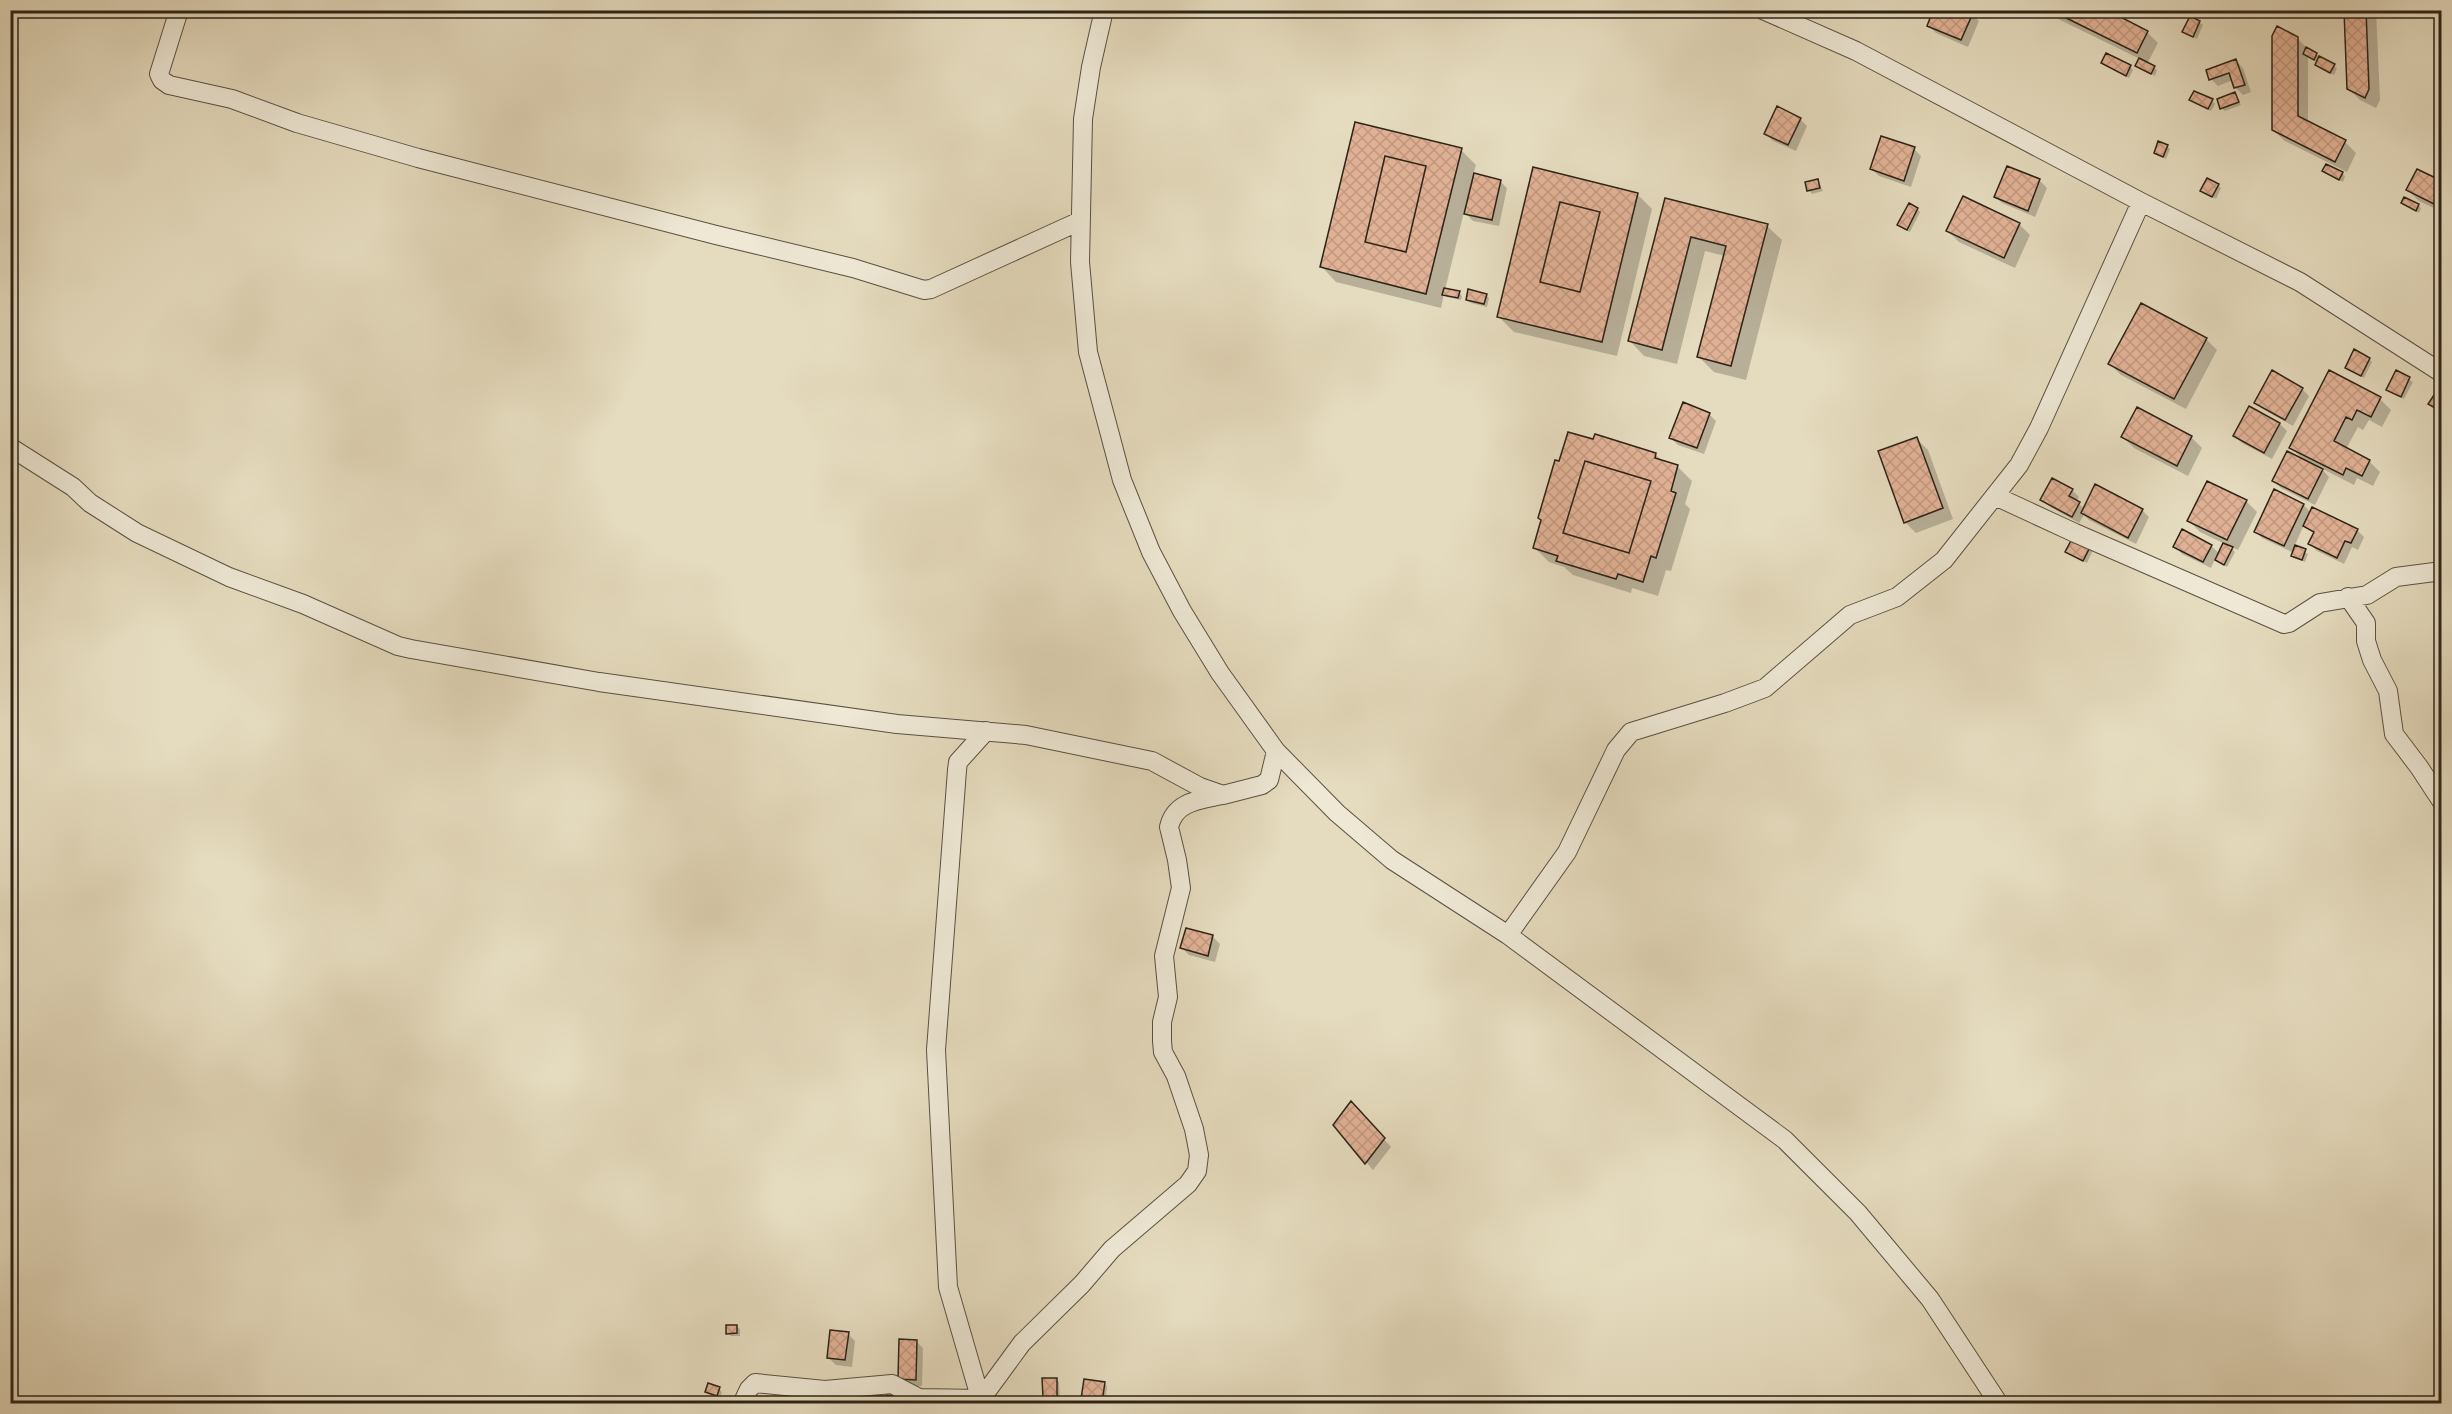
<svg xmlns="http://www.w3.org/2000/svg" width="2452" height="1414" viewBox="0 0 2452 1414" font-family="'Old Standard TT',serif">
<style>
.shadow{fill:#0003}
.building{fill:url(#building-cross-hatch);stroke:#2c2317;stroke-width:1.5;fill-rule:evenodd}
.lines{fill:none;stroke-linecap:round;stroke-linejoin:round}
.street-casing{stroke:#5a5141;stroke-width:20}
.street{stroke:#eee8d5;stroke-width:18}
</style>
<defs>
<pattern id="building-cross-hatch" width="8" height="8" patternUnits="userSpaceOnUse" patternTransform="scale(1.5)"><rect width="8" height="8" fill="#e1b195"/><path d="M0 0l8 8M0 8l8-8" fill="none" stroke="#c19880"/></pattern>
</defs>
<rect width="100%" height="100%" fill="#e5dbbe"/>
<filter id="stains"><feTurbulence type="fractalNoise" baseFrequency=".00333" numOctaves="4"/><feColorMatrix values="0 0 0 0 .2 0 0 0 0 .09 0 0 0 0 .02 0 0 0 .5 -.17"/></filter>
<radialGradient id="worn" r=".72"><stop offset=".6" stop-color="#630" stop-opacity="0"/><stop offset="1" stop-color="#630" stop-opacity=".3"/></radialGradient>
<path class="shadow" d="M1935,10H1990L1985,19L1970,12L1979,21L1968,47L1936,33L1929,26Z
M2045,10H2103L2147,32L2158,43L2147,64L2157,70L2155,76L2137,66L2140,59L2050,15Z
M2343,10H2376L2380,100L2376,108L2360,100L2349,89L2345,12Z
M2199,22L2203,25L2197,39L2187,34Z
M2297,38L2308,49L2337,68L2334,75L2320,68L2317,65L2318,62L2308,57V123L2345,142L2356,153L2347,172L2285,141L2273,130Z
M2236,61L2243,68L2251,92L2243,95L2236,88L2233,80L2218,86L2211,79Z
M2103,63L2130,66L2133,70L2129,78Z
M2234,94L2241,105L2225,111L2221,108Z
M2191,100L2212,101L2215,104L2211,111Z
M1800,119L1807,126L1796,151L1773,141L1766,134Z
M2167,146L2170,149L2166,159L2155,152Z
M1914,149L1921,156L1911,187L1879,176L1872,169Z
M1461,150L1476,165L1473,175L1500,181L1507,188L1499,226L1473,221L1464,212L1445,290L1459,293L1462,296L1461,300L1447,297L1444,294L1441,308L1336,282L1322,267Z
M2007,167L2040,181L2047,188L2035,217L2002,203L1995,196Z
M2324,171L2342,173L2345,176L2343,182Z
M1818,181L1823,191L1812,194L1809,190Z
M2442,183V212L2419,201L2408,190Z
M2218,185L2221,188L2216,199L2202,191Z
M1637,194L1652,209L1617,356L1514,332L1499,317Z
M1963,198L2019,224L2030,235L2015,268L1959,242L1948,231Z
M1666,199L1767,226L1782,240L1746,380L1714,372L1699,357L1725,256L1705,251L1677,364L1644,356L1630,341Z
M2403,203L2418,205L2421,208L2419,213Z
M1917,209L1920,212L1910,232L1902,228L1899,225Z
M1486,295L1489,298L1487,307L1471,303L1467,300Z
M2206,339L2217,350L2186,409L2121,375L2110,364Z
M2369,359L2372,362L2364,378L2346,367Z
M2272,372L2302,389L2309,396L2293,426L2263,409L2255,402Z
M2329,372L2380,399L2391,410L2382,427L2369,420L2363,430L2358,427L2346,449L2369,461L2380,472L2373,486L2357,478L2354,485L2321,468L2329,477L2315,505L2281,488L2274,481L2303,460L2291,447Z
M2396,372L2413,382L2404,399L2388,390Z
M2249,408L2280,424L2287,431L2272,459L2242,443L2235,436Z
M1709,414L1716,421L1704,454L1678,445L1671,438Z
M2123,437H2191L2202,448L2188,476L2134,448Z
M1917,439L1928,450L1953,519L1916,533L1905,522Z
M1655,454L1663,462L1678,467L1692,481L1685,504L1690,509L1671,571L1666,570L1658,596L1632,588L1631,593L1573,575L1564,567L1549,562L1535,548Z
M2072,490L2079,497L2076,502L2085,509L2142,510L2149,517L2136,544L2089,520L2084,515L2079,523L2049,506L2042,499Z
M2275,491L2304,505L2311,513L2357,530L2364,537L2358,550L2352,547L2344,564L2317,551L2310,544L2315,534L2304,525L2294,547L2308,554L2305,562L2296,558L2294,553L2262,538L2255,531Z
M2246,501L2257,512L2238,550L2231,547L2235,552L2227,567L2215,559L2211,568L2182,554L2175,547L2211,546L2220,554L2225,544L2200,532L2189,521Z
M2073,539L2093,550L2087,563L2067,552Z
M1187,930L1213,937L1220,944L1215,962L1189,955L1182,948Z
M1358,1110L1391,1147L1373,1170L1335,1125Z
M736,1326L740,1329V1336H731L727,1333Z
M848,1334L855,1341L852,1367L836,1365L829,1358Z
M916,1341L923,1348L922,1386H907L899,1379Z
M1056,1379L1059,1382L1060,1400H1047L1044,1397Z
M1104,1383L1107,1386L1105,1404L1086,1401L1083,1398Z
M719,1389L722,1392L720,1398L707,1391Z"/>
<path class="building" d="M1933,10H1967L1973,13L1961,40L1927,26Z
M2050,10H2107L2148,31L2137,53Z
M2344,10H2366L2369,89L2365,98L2347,89Z
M2190,16L2200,21L2193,37L2182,32Z
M2277,26L2298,37V116L2346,140L2335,162L2272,130V36Z
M2306,47L2317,53L2314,60L2303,54Z
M2106,53L2131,65L2126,76L2101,63Z
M2319,56L2335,64L2330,73L2315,65Z
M2139,58L2155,66L2151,74L2135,66Z
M2236,59L2245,85L2234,88L2229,73L2209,80L2206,70Z
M2194,91L2213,99L2208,109L2189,100Z
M2235,92L2239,102L2220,109L2217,99Z
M1777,106L1801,118L1788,145L1764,134Z
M1355,122L1462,148L1426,294L1320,267ZM1385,156L1426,166L1406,252L1365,242Z
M1881,136L1915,147L1904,181L1870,169Z
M2158,141L2168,145L2163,157L2154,153Z
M1385,156L1426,166L1406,252L1365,242Z
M2326,164L2343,172L2339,180L2322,171Z
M2007,166L2040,179L2028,211L1994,197Z
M1533,167L1638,193L1602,342L1497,317ZM1560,202L1600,212L1580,292L1540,282Z
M2417,169L2442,181V208L2406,190Z
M1474,173L1501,180L1492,220L1464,214Z
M2207,178L2219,184L2212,197L2200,191Z
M1818,179L1820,188L1807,191L1805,182Z
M1963,196L2020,223L2004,258L1946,231Z
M2404,197L2419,204L2416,211L2401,203Z
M1665,198L1768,224L1731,366L1697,357L1726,246L1691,237L1662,350L1628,341Z
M1560,202L1600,212L1580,292L1540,282Z
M1909,203L1918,208L1907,230L1897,225Z
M1444,288L1460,291L1458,298L1442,295Z
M1468,289L1487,294L1484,304L1466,300Z
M2141,303L2207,338L2174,399L2108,364Z
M2354,349L2370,358L2361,376L2345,368Z
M2272,370L2303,388L2285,420L2254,403Z
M2329,370L2381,397L2371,417L2357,410L2352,420L2346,417L2334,441L2370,460L2362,476L2346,468L2343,475L2289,448Z
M2396,370L2410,377L2401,397L2386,390Z
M2434,395L2442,399V412L2428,404Z
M1683,402L1710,413L1697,448L1669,438Z
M2249,406L2280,423L2264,453L2233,436Z
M2137,407L2192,436L2177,466L2121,437Z
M1568,432L1593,439L1595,434L1656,453L1655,458L1678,465L1671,491L1676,493L1656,558L1651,556L1643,582L1618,574L1616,579L1556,561L1558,556L1533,548L1541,520L1538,518L1555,460L1559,461ZM1585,461L1651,481L1629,553L1563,533Z
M1917,437L1943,508L1904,523L1878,451Z
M2287,451L2323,469L2308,499L2272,481Z
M1585,461L1651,481L1629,553L1563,533Z
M2052,478L2073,489L2069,496L2080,502L2072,517L2040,500Z
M2207,481L2247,500L2227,540L2187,521Z
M2095,484L2143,509L2128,538L2081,513Z
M2274,489L2304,504L2284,546L2254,532Z
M2312,507L2358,529L2351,543L2345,541L2337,558L2308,544L2314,532L2303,526Z
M2442,526V559L2435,558Z
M2182,529L2212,545L2203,562L2173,547Z
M2073,537L2091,545L2083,561L2065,552Z
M2223,543L2233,547L2224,565L2215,560Z
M2295,545L2306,549L2302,560L2291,556Z
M1186,928L1213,935L1208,956L1180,948Z
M1351,1101L1385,1138L1365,1164L1333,1125Z
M726,1325H737V1333L726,1334Z
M830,1330L849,1332L845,1360L827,1358Z
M899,1339L917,1340L916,1380L898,1379Z
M1042,1378H1057V1397H1043Z
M1084,1379L1105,1382L1102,1402L1081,1399Z
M708,1383L720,1387L717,1396L705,1392Z
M886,1395L905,1397V1404H885Z
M867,1396H884V1404H868Z"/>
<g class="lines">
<g class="street-casing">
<path id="street" d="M179,10L159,74L162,80L169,85L232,99L297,123L418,158L716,235L853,268L924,290L931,289L1080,221
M1104,10L1091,67L1083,119L1080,262L1088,352L1122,480L1151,552L1182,611L1220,673L1276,751L1337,813L1392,860L1508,935L1785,1140L1858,1213L1930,1299L1999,1404
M1763,10L1856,51L2141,202L2300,282L2442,373
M10,447L73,487L90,503L137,533L229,577L303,604L398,646L411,649L599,682L897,724L1026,735L1152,761L1200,787L1223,795L1262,785L1269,780L1276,751
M1995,496L2075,533L2284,624L2289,623L2320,603L2367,595L2396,577L2442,571
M2348,597L2366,623V641L2372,660L2388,691L2394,734L2419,767L2442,802
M1508,935L1567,852L1616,750L1631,732L1725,703L1765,688L1850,615L1897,597L1944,560L2019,465L2039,428L2141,202
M742,1404L749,1389L755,1383L825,1390L892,1384L919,1398L981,1399L1022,1343L1082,1284L1112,1249L1188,1184L1197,1171L1199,1155L1194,1129L1176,1076L1163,1052L1162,1041V1022L1168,997L1164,956L1181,888L1177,860L1169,827C1175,801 1200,800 1222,795
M982,1404L948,1287L936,1050L957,770L958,762L986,731"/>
</g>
<use href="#street" class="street"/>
</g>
<rect width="2452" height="1414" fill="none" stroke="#e5dbbe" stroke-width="36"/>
<rect x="12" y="12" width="2428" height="1390" fill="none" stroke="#2c2317" stroke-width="3"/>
<rect x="18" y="18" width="2416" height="1378" fill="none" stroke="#2c2317" stroke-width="1.5"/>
<rect width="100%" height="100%" filter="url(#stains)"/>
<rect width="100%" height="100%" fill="url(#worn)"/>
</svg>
